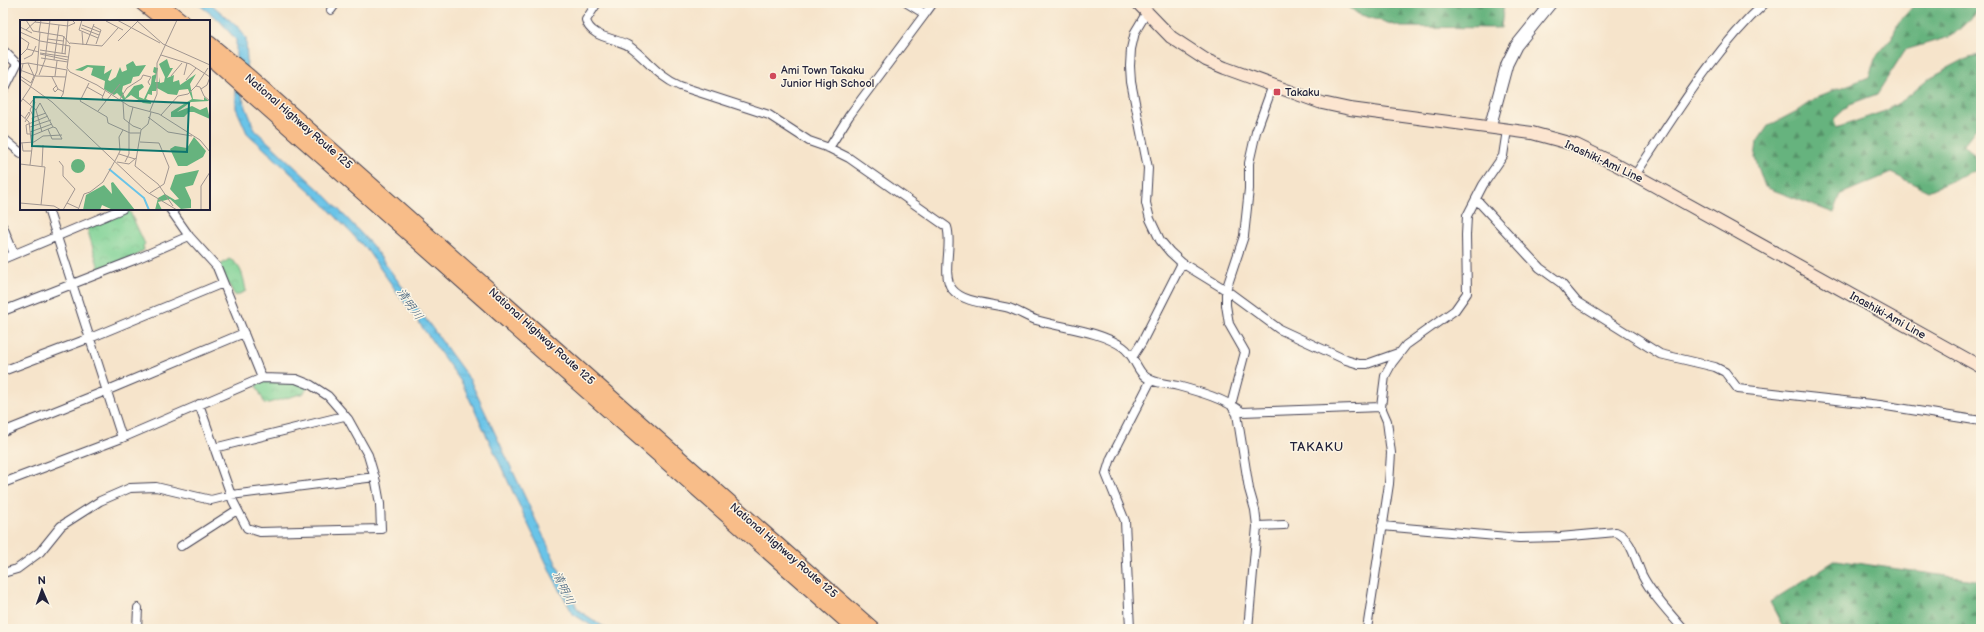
<svg xmlns="http://www.w3.org/2000/svg" width="1984" height="632" viewBox="0 0 1984 632" font-family="'Balsamiq Sans','Klee One',sans-serif">
<style>
.forest{fill:url(#forest-firs);stroke:#446a5c}
.park{fill:url(#park-crowns);stroke:#507a68}
.water{fill:url(#water-ripples);stroke:#467392}
.lines{fill:none;stroke-linecap:round;stroke-linejoin:round}
.minor-casing{stroke:#423f51;stroke-width:10}
.tertiary-casing{stroke:#423f51;stroke-width:13}
.secondary-casing{stroke:#423f51;stroke-width:14}
.trunk-casing{stroke:#423f51;stroke-width:16}
.minor{stroke:#fff;stroke-width:8}
.tertiary{stroke:#fff;stroke-width:11}
.secondary{stroke:#fce5d0;stroke-width:12}
.trunk{stroke:#f8bd89;stroke-width:14}
.poi-dot{fill:#d1495b;stroke:#fcf5e5;stroke-width:1.5}
.labels{text-anchor:middle;stroke-width:3;stroke-linejoin:round;paint-order:stroke}
.poi-label{font-size:11px;fill:#22223b;stroke:#fcf5e5;text-anchor:start}
.street-label{font-size:11px;fill:#22223b;stroke:#fcf5e5}
.water-label{font-size:12px;font-style:italic;fill:#3b5b78;stroke:#fcf5e5}
.quarter-label{font-size:13px;letter-spacing:1px;fill:#22223b;stroke:#fcf5e5}
.inset-river{fill:none;stroke:#6ac4e8;stroke-width:2}
.inset-road{fill:none;stroke:#a19691;stroke-width:1}
.view{fill:#0f766e;fill-opacity:0.15;stroke:#0f766e;stroke-width:2}
.inset-edge{fill:none;stroke:#22223b;stroke-width:2}
</style>
<defs>
<pattern id="forest-firs" width="22" height="20" patternUnits="userSpaceOnUse"><rect width="22" height="20" fill="#66b37e"/><path d="M5 1l3.5 6h-7zM16 11l3.5 6h-7z" fill="#549168"/></pattern>
<pattern id="park-crowns" width="20" height="18" patternUnits="userSpaceOnUse"><rect width="20" height="18" fill="#7dd194"/><path d="M2 6a3 3 0 1 1 6 0M12 15a3 3 0 1 1 6 0" fill="none" stroke="#6cb380"/></pattern>
<pattern id="water-ripples" width="26" height="14" patternUnits="userSpaceOnUse"><rect width="26" height="14" fill="#6ac4e8"/><path d="M2 4q2-2 4 0t4 0M15 11q2-2 4 0t4 0" fill="none" stroke="#5ca8c8"/></pattern>
</defs>
<rect width="100%" height="100%" fill="#fcf5e5"/>
<filter id="ink" filterUnits="userSpaceOnUse"><feTurbulence type="fractalNoise" baseFrequency=".025" numOctaves="2"/><feDisplacementMap in="SourceGraphic" scale="8" xChannelSelector="R" yChannelSelector="G"/><feConvolveMatrix kernelMatrix="1 2 1 2 8 2 1 2 1" color-interpolation-filters="sRGB"/></filter>
<filter id="wash" filterUnits="userSpaceOnUse"><feTurbulence type="fractalNoise" baseFrequency=".012" numOctaves="4" result="noise"/><feDisplacementMap in="SourceGraphic" scale="16" xChannelSelector="R" yChannelSelector="G"/><feGaussianBlur stdDeviation="0.9" result="paint"/><feColorMatrix in="noise" values="0 0 0 0 0 0 0 0 0 0 0 0 0 0 0 0 0 1.4 0 .05"/><feComposite in="paint" operator="in"/></filter>
<g filter="url(#wash)">
<rect width="100%" height="100%" fill="#f6e4cb"/>
<path class="forest" d="M1338 3H1504L1501 28 1401 27 1358 14 1345 4Z
M1916 3H1981V9L1952 36 1905 50 1877 94 1850 104 1834 119 1836 128 1885 111 1905 99 1931 77 1969 57 1981 55V122L1964 144 1974 155 1977 170 1928 191 1891 173 1841 194 1834 213 1765 187 1755 158 1757 142 1768 126 1797 111 1819 96 1869 77 1875 58 1891 39 1898 23Z
M1836 560 1981 581V629H1784L1770 602Z"/>
<path class="park" d="M129 210 145 244 143 246 144 250 134 257 99 269 87 228Z
M229 259C242 264 244 280 246 291L235 296 219 266Z
M263 380 295 382 308 387 304 393 265 404 256 385Z"/>
<path class="water" d="M197 3H210L241 30 246 39 247 61 242 97 255 130 327 197 371 244 470 380 578 610 607 629H597L573 614 552 575 462 383 367 250 322 202 247 133 236 108V40L220 21Z"/>
</g>
<g filter="url(#ink)">
<g class="lines">
<g class="minor-casing">
<path id="minor" d="M597 3 586 20C590 38 617 38 629 46 648 60 657 76 680 86L769 115 809 141 829 148 849 158 947 227C953 245 941 274 952 289 964 304 992 303 1009 308 1018 311 1027 317 1036 320 1063 328 1100 331 1123 347 1136 356 1136 374 1151 380 1160 384 1170 384 1178 386 1200 392 1225 399 1242 412L1381 407
M331 10 336 3
M1147 12 1135 32 1131 49 1130 66 1131 82 1148 168 1146 203 1150 219 1160 240 1170 252 1182 263 1226 290 1279 329 1346 360 1359 364H1367L1398 353
M925 14 933 3
M3 50 17 64 3 92
M3 138 21 153
M829 148 849 116 925 14 907 3
M1635 175C1675 116 1712 52 1765 3
M1476 199 1540 268 1561 283 1577 302 1660 354 1715 367 1725 372 1738 389 1880 405 1981 421
M48 209 122 438
M170 209 189 236 217 267 262 378
M3 227 14 254
M3 259 122 209
M3 311 134 260 189 236
M1133 356 1142 342 1182 263
M3 371 90 338 223 283
M3 432 108 390 244 333
M214 448 344 416
M3 483 122 438 262 378 296 379 311 385 328 396 348 419 368 455 376 482 380 504 381 529 260 532 247 528 233 501 199 404
M1257 526 1284 525
M1382 526 1519 538 1560 537 1616 532C1632 539 1635 560 1642 575 1652 595 1669 612 1683 629
M181 546 237 510
M3 573 17 569 40 552 61 526 100 501 130 488 156 487 211 500 231 495 375 477
M137 629 138 608
M1130 629 1125 521 1106 474 1111 458 1151 380
M1248 629 1257 526 1255 510 1249 489 1237 414 1231 405 1245 352 1229 324 1226 305V290L1244 236 1249 189V163L1256 132 1273 85
M1367 629 1389 484 1391 453 1387 421 1381 407 1385 376 1392 363 1406 345 1455 310 1467 293 1466 235 1467 216 1483 185 1503 156 1507 130"/>
</g>
<g class="tertiary-casing">
<path id="tertiary" d="M1490 127 1507 64 1516 46 1551 3"/>
</g>
<g class="secondary-casing">
<path id="secondary" d="M1138 3 1171 37 1206 60 1225 68 1322 103 1350 109 1532 133 1576 145 1615 164 1981 367"/>
</g>
<g class="trunk-casing">
<path id="trunk" d="M142 3 165 21
M159 3 182 21
M209 43 251 78 873 629
M209 57 855 629"/>
</g>
<use href="#minor" class="minor"/>
<use href="#tertiary" class="tertiary"/>
<use href="#secondary" class="secondary"/>
<use href="#trunk" class="trunk"/>
</g>
</g>
<g class="poi-dot">
<circle cx="773" cy="76" r="4"/>
<rect x="1273" y="88" width="8" height="8" rx="2"/>
</g>
<g class="labels">
<g class="poi-label">
<text x="781" y="74">Ami Town Takaku<tspan x="781" dy="13">Junior High School</tspan></text>
<text x="1285" y="96">Takaku</text>
</g>
<g class="street-label">
<text transform="translate(299 121) rotate(41)" y="4">National Highway Route 125</text>
<text transform="translate(1604 161) rotate(25)" y="4">Inashiki-Ami Line</text>
<text transform="translate(1888 315) rotate(29)" y="4">Inashiki-Ami Line</text>
<text transform="translate(542 336) rotate(42)" y="4">National Highway Route 125</text>
<text transform="translate(784 550) rotate(41)" y="4">National Highway Route 125</text>
</g>
<g class="water-label">
<text transform="translate(410 304) rotate(55)" y="4">清明川</text>
<text transform="translate(564 588) rotate(65)" y="4">清明川</text>
</g>
<g class="quarter-label">
<text x="1317" y="451">TAKAKU</text>
</g>
</g>
<g transform="translate(20 20)">
<rect width="190" height="190" fill="#f6e4cb"/>
<path d="M147 39 150 48H153L147 58 154 55 153 62 159 60 160 65 176 54 170 64 173 79 184 80V77L189 81 171 82 157 92 172 86 180 90 187 87 190 99 174 92H169L164 97H151V92L172 79 168 69 159 70 157 75 148 74 137 68 136 71H132V75L128 74 126 79 131 81V84L123 83 111 75 104 80 97 73 94 75 84 69 85 61 71 55 73 48 68 47 62 51 55 50 67 45 85 46 84 54 92 49 88 60 90 61 96 57 100 47 102 52 107 50 106 45 113 41 116 46 126 45 119 56 113 57 111 63 103 66 102 71 105 78 114 66 122 64 124 67 119 71V77L124 79 131 64 132 56 136 54 133 52 134 47 138 48 135 62H139V57L140 63 144 62 145 57 139 44ZM174 117 186 131 183 137 167 146H158L150 129 155 126 167 128ZM51 146a7 7 0 1 1 14 0a7 7 0 1 1-14 0ZM179 150 173 165 165 167 171 180V188L161 189 150 179 138 182 142 190H135L138 178 145 174 155 180 159 179 150 169 155 155ZM93 162 115 190H93L82 185 80 190H63L66 175 84 165 92 174 91 163Z" fill="#66b37e"/>
<path class="inset-river" d="M89 149 124 178 129 190"/>
<path class="inset-road" d="M6 0 13 11 43 16 50 24M62 0 59 10 78 18M97 0 140 23M116 0 143 24 190 45M86 1 103 10M15 2 48 6 55 3 52 0M62 5 80 12M73 6 81 10 76 24M0 7 12 13M61 8 79 15M6 10 17 0M0 12 20 21 50 26 47 48 50 52 77 65 109 86 139 94 180 120 190 132M19 12 21 0M62 12 63 25M0 17 9 23 7 29M28 19 43 21M98 21 118 1M50 23 82 26 98 8M66 25 74 4M20 30 46 34M20 33 48 37M42 33 44 16M20 34 48 40M45 34 48 0M141 35 170 44 190 57M0 36 7 29 19 32M21 38 48 42M4 39 12 35 16 26M34 40 39 5M8 43 47 50 43 74 40 79M0 44 8 43 14 56M0 50 16 56 46 57M19 55 25 40 30 0M164 55 167 43M0 56 11 63 14 56M0 56 3 44M35 56 37 41M151 56 162 43M32 57 38 69 44 72M0 59 32 82 127 172 157 190M166 60 176 48M69 63 60 81 87 97 88 103 110 113H120M37 65 33 69 35 72 38 69M176 66 180 67 184 76 190 81M67 67 83 76M181 69 187 65 190 57M3 79 16 90 22 112M100 79 107 68 121 59 123 55 131 57 128 62 130 65M86 81 100 64M103 82 104 99 113 106 121 109M0 83 10 68 17 51 20 12M10 84 13 80 15 82 13 87M12 86 10 90 14 97M16 90 20 83 33 107M78 91 86 81 82 78 85 71M130 91 137 74V43L157 0M131 92 128 104 121 110 115 146 138 164 153 186M0 94 9 102 12 128 10 145M141 95 158 76 168 74 176 66 188 48M128 97 148 112 172 116M5 98 9 92 10 94 5 102M13 102 12 98 26 93M10 107 31 100M10 112 32 104M11 114H7L6 105 28 96M11 116 33 107 36 108 42 119H32L28 109M120 122 139 123 149 147 144 164 130 173M0 123 14 122 23 116 42 115M2 123 3 131H12M99 134 115 139M39 141 43 146V156L55 169 43 190M97 142 109 144 116 138M105 142 109 134V103L113 87M0 144 25 147 21 185M22 146 23 125M0 183 34 186 41 190M47 183 58 188M58 190 64 174 70 172 83 162 96 139 100 131 99 117 103 110M181 190V166L190 152"/>
<path class="view" d="M14 77 169 83 167 132 12 126Z"/>
<rect width="190" height="190" class="inset-edge"/>
</g>
<rect width="1984" height="632" fill="none" stroke="#fcf5e5" stroke-width="16"/>
<g transform="translate(42 590) rotate(358)" stroke="#fcf5e5" stroke-width="3" paint-order="stroke">
<path d="M0-3L7 15L0 10L-7 15Z" fill="#22223b"/>
<text y="-6" font-size="11" font-weight="bold" text-anchor="middle" fill="#22223b">N</text>
</g>
</svg>
